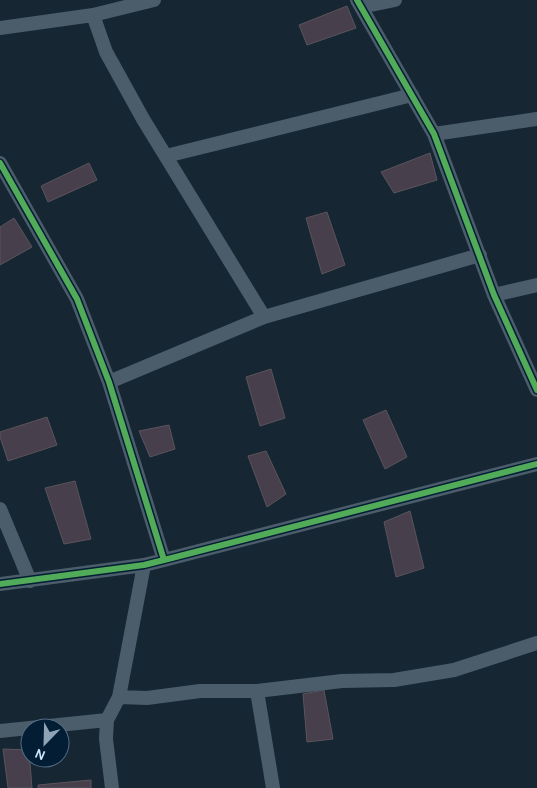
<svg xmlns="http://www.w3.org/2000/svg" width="537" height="788" viewBox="0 0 537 788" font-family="Karla,sans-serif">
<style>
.building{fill:#473f4c;stroke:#5a545c}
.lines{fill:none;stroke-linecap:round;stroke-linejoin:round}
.minor{stroke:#4b5c6a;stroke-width:14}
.cycleway-casing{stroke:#021d34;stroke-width:9}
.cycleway{stroke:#51ab58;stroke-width:6}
</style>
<rect width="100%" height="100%" fill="#162633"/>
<path class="building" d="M347 6 356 28 307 45 299 25Z
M430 153 437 180 394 193 381 172Z
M89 163 97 180 48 202 41 186Z
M327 212 345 265 322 274 306 218Z
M14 218 32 247 0 265V227Z
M271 369 285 418 260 426 246 377Z
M386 410 407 457 385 469 363 420Z
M47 417 57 445 8 461 0 437V432Z
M169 425 175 449 150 457 139 431Z
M266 451 286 494 267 507 248 456Z
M75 481 91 539 64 544 45 488Z
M410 511 424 568 396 577 384 522Z
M324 690 333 739 307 742 303 694Z
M3 749 29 750 32 788H8Z
M91 780V788H38V785Z"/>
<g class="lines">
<path class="minor" d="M357 0 434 134 494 295 537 390
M361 7 395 0
M93 15 106 52 143 119 264 317
M0 28 93 15 154 0
M434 134 537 119
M166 156 412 95
M0 163 77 299 109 382 164 560
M494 295 537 285
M109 382 264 317 480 255
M0 509 30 581
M0 584 144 565 164 560 537 464
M257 691 273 788
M119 697 147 698 200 691H257L342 681 394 680 454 670 537 643
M0 731 107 720
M112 788 106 739 107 720 119 697 144 565"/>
<g class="cycleway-casing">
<path id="cycleway" d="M357 0 434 134 494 295 537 390
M0 163 77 299 109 382 164 560
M0 584 144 565 164 560 537 464"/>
</g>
<use href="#cycleway" class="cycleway"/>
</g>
<g transform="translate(45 743) rotate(203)"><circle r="24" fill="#021d34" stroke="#546d84"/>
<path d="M0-4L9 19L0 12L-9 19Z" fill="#8ea3b5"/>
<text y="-8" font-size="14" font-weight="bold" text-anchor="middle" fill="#cfe6fb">N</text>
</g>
</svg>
